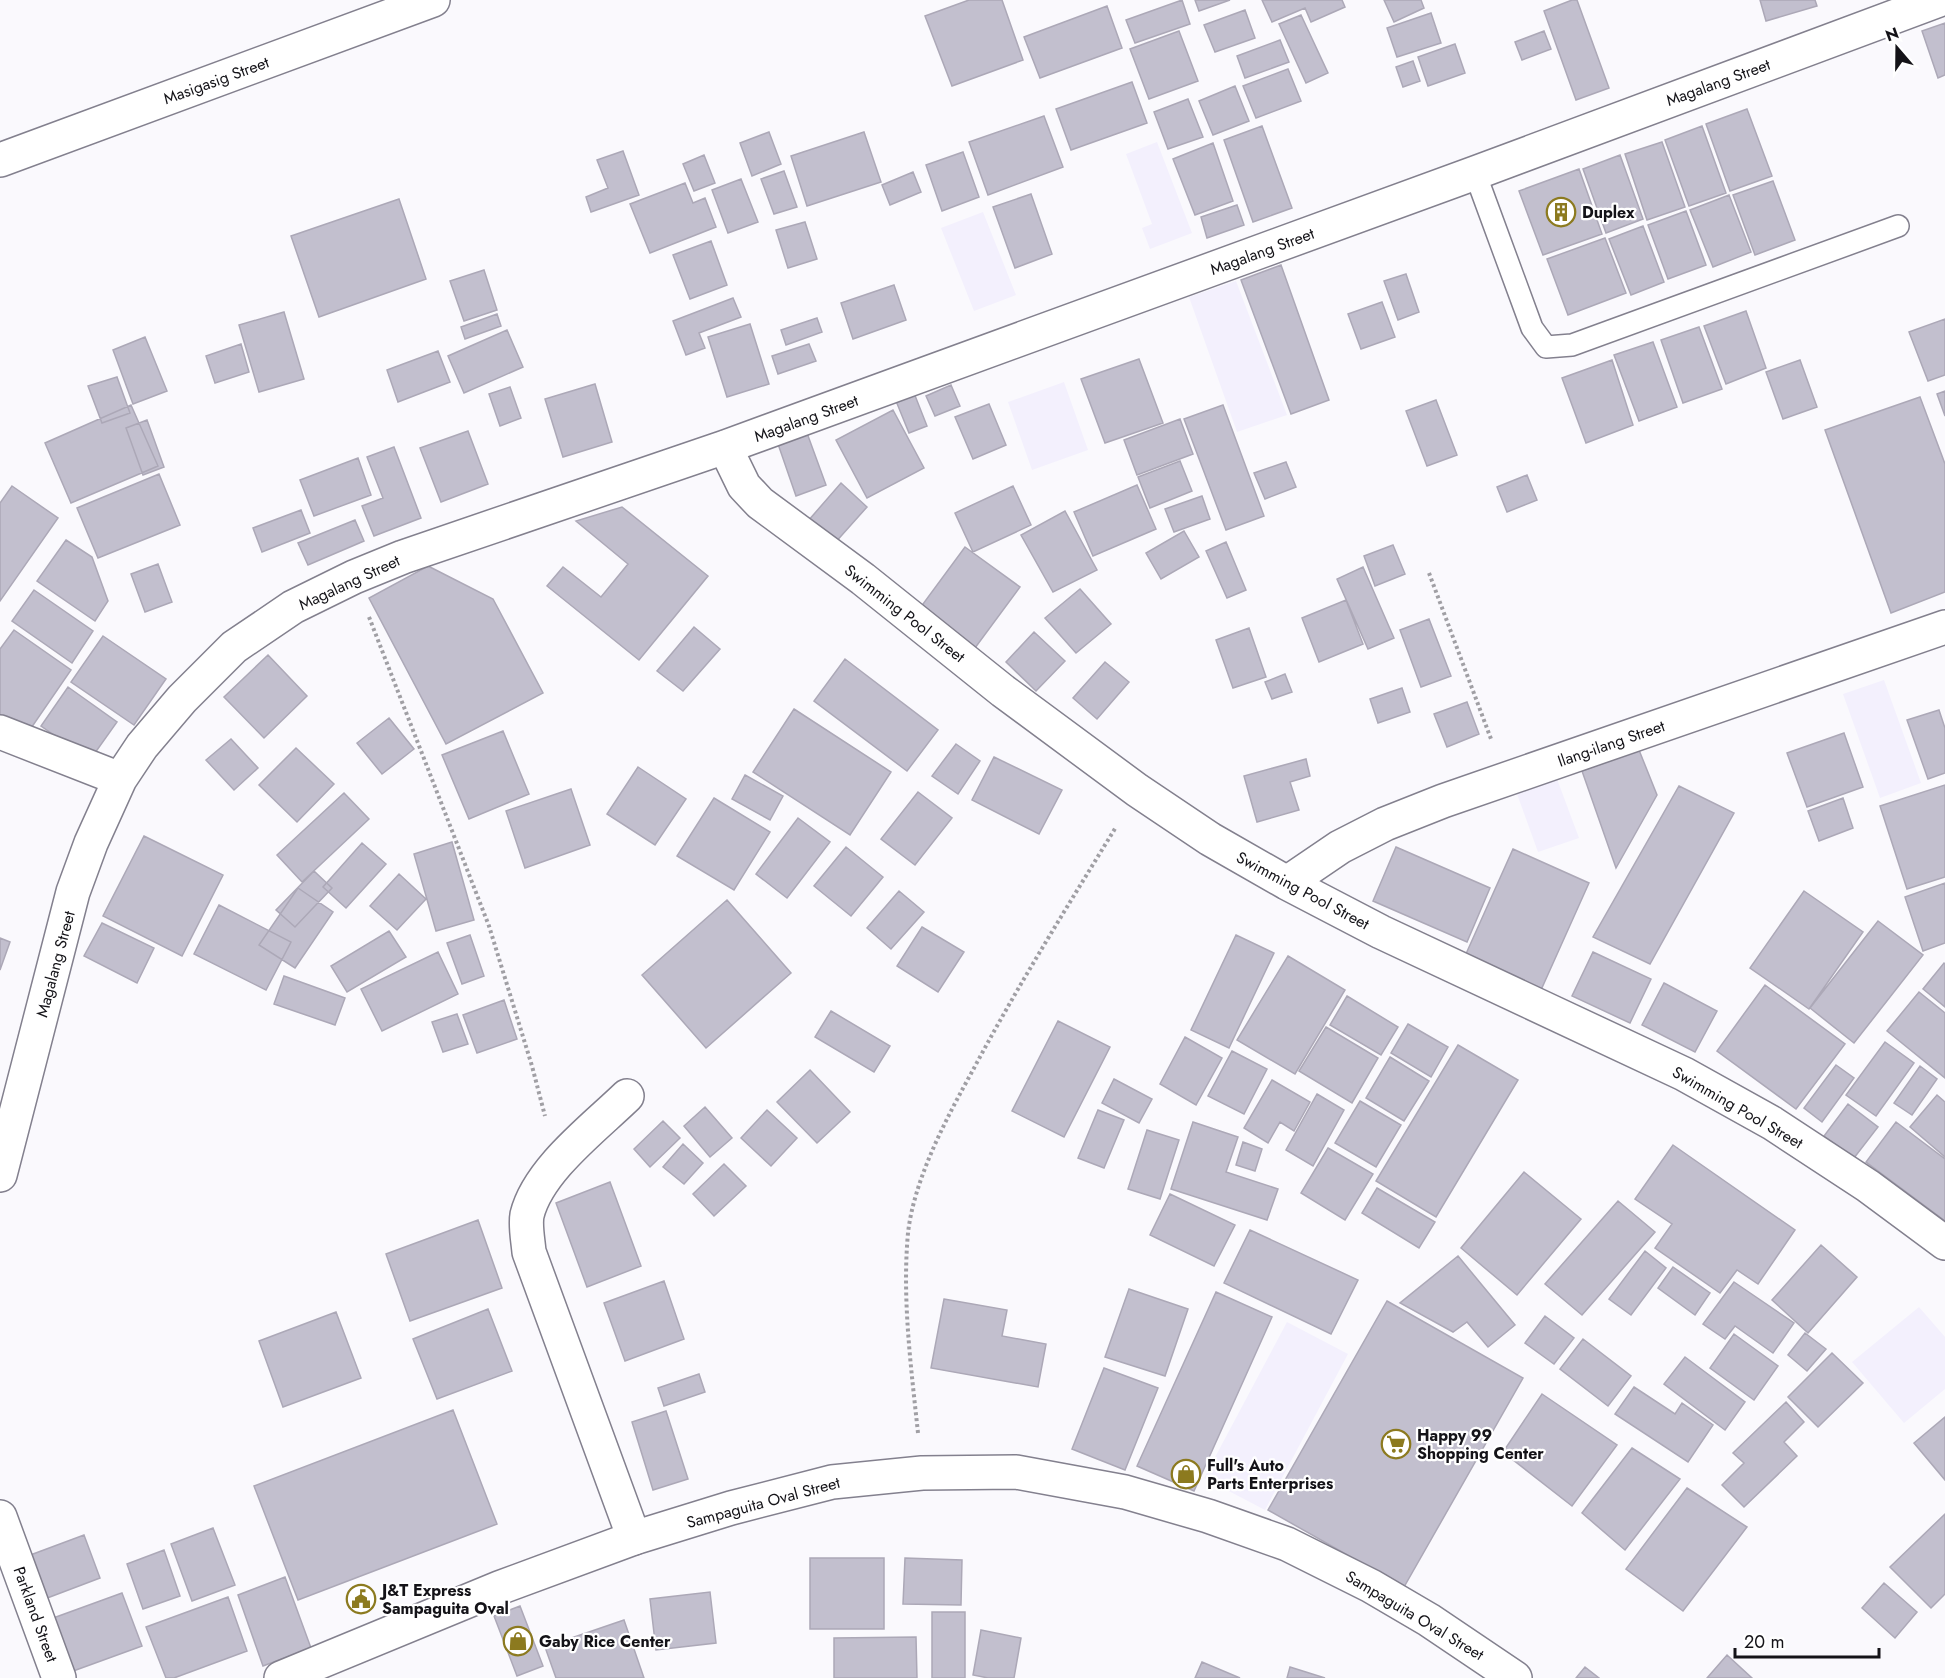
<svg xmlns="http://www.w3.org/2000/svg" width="1945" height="1678" viewBox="0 0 1945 1678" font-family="Jost,sans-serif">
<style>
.built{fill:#f3f0fd}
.building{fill:#c2bfce;stroke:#aca8b7;stroke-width:1.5}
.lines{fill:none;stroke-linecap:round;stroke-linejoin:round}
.service-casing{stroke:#83808e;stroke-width:24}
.minor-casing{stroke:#83808e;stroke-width:36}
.tertiary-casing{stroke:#83808e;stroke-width:36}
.path{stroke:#a09fa4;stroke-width:4;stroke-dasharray:3 3;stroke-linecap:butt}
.service{stroke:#fff;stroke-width:21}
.minor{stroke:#fff;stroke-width:33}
.tertiary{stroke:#fff;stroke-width:33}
.labels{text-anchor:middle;stroke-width:4.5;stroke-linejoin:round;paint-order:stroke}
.street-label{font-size:16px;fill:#141318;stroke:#fff}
.poi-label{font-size:16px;font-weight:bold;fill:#141318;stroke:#fff;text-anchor:start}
</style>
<rect width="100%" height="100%" fill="#faf9fd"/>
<path class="built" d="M1157 142 1192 233 1150 249 1142 228 1152 224 1126 154Z
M983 212 1016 295 974 311 941 228Z
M1236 281 1287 415 1237 432 1189 297Z
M1064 382 1088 450 1032 470 1008 402Z
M1884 680 1921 783 1880 798 1843 694Z
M1557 779 1579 838 1538 852 1517 794Z
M1919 1307 1945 1337V1389L1904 1423 1852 1362Z
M1287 1322 1348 1354 1265 1510 1204 1478Z"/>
<path class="building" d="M969 0H1002L1023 60 952 86 925 16Z
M1182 0 1190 24 1135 43 1126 20Z
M1195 0H1230L1199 11Z
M1262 0H1342L1345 7 1311 22 1305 8 1272 22Z
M1384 0H1421L1424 8 1394 22Z
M1572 0H1577L1609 88 1576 100 1544 11Z
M1760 0H1815L1817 6 1766 21Z
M1107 6 1122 48 1040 78 1024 37Z
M1245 10 1255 38 1215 52 1204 25Z
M1431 13 1441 43 1397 57 1387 28Z
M1301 15 1328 73 1306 83 1279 24Z
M1945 23V75L1938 78 1922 31Z
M1179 31 1198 81 1149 99 1130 49Z
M1544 31 1551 49 1522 60 1515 42Z
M1280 40 1289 62 1245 78 1237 56Z
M1455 44 1465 73 1428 86 1418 57Z
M1413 61 1420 81 1403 87 1396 67Z
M1288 69 1301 101 1256 118 1243 86Z
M1132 82 1147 123 1071 150 1056 109Z
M1235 86 1249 121 1213 135 1199 101Z
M1188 99 1203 137 1168 149 1154 112Z
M1747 109 1772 176 1730 191 1706 124Z
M1044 116 1063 167 988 195 969 142Z
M1262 126 1292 208 1253 222 1224 140Z
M1702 126 1726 193 1689 206 1665 140Z
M769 132 781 164 752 176 740 143Z
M864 132 881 182 807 206 791 156Z
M1662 142 1685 207 1647 220 1625 154Z
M1213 143 1233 201 1195 215 1173 159Z
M623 151 639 195 591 212 586 197 608 188 597 160Z
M963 152 979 197 942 211 926 165Z
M704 155 715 183 694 191 683 164Z
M1620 155 1643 219 1606 233 1583 169Z
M1579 169 1602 234 1543 255 1519 191Z
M784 171 797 207 774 214 761 179Z
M913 172 921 192 890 205 882 185Z
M741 179 758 222 728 233 712 190Z
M1773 181 1795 240 1755 255 1733 195Z
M685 183 693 203 705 198 716 227 650 253 630 204Z
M1031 194 1052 254 1015 268 993 207Z
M1729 195 1751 252 1713 267 1690 210Z
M399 199 426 279 319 317 291 236Z
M1237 205 1244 225 1207 238 1201 217Z
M1686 211 1706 265 1668 279 1648 225Z
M805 222 817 259 788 268 776 230Z
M1643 226 1664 282 1631 295 1609 239Z
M1605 238 1626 293 1568 315 1547 259Z
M711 241 727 285 690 299 673 255Z
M1281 265 1329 400 1291 414 1241 280Z
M484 270 497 310 464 321 450 281Z
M1406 274 1419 312 1398 320 1384 281Z
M894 285 906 320 853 339 841 303Z
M733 298 741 317 699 333 705 348 686 355 673 321Z
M1382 302 1395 337 1361 349 1348 314Z
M1746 311 1766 368 1726 384 1704 326Z
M284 312 304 379 259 392 239 325Z
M497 314 501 326 465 339 461 327Z
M817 318 822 332 786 345 781 330Z
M1945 319V375L1928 381 1909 332Z
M750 324 769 384 727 397 708 337Z
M1699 327 1722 389 1683 403 1661 340Z
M507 330 523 367 464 393 448 356Z
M145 337 167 391 133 404 113 350Z
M1653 342 1677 407 1639 421 1614 355Z
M241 344 249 372 215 383 206 356Z
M809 344 816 361 778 374 772 356Z
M438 351 450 382 398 402 387 370Z
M1139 359 1163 423 1105 443 1081 379Z
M1612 360 1633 425 1586 443 1562 378Z
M1800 360 1817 407 1783 419 1766 372Z
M117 377 130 413 102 423 88 386Z
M595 384 612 442 563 457 545 399Z
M951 385 960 406 935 416 926 396Z
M510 387 521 418 500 426 489 394Z
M1945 391V416L1937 394Z
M914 393 927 426 909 433 896 401Z
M1920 397 1945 464V592L1891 613 1825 430Z
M1436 400 1457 455 1427 466 1406 411Z
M989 404 1006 445 973 459 955 417Z
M131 405 158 466 71 503 45 443Z
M1223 405 1264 516 1226 530 1184 419Z
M893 410 924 468 867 498 836 440Z
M1180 419 1193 454 1137 475 1124 440Z
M147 420 164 467 143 475 126 428Z
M468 431 488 484 441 502 420 448Z
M807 433 826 485 796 496 778 444Z
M394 447 421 518 374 536 362 506 383 498 367 457Z
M358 458 371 495 314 516 300 480Z
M1180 461 1192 491 1150 508 1138 477Z
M1286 462 1296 487 1265 499 1254 473Z
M159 474 180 525 98 558 77 508Z
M1527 475 1537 500 1507 512 1497 487Z
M841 483 867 507 834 544 808 521Z
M1137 485 1156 529 1093 556 1074 512Z
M12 486 58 518 0 601V503Z
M1013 486 1031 525 973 552 955 513Z
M1202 496 1210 519 1174 532 1165 509Z
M622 507 708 576 639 660 547 586 563 567 601 597 628 564 576 521Z
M301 510 310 533 262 552 253 528Z
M1065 511 1097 570 1053 592 1021 535Z
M355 520 364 541 308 565 298 543Z
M1184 531 1199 557 1161 579 1146 553Z
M66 540 92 557 108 601 95 621 37 581Z
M1226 542 1246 590 1227 598 1206 551Z
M1393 545 1405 574 1375 586 1364 556Z
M965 547 1020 587 975 648 920 608Z
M158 564 172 602 145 612 131 574Z
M428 566 493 599 543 693 446 744 369 598Z
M1363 567 1394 638 1368 649 1337 579Z
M1080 589 1111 624 1076 653 1045 618Z
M34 590 93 631 72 663 12 621Z
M1346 600 1363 644 1319 662 1302 618Z
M1429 619 1451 676 1421 687 1400 630Z
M694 627 720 649 683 691 657 671Z
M1249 628 1266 677 1233 688 1216 640Z
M14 630 71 670 25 737 0 719V649Z
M1034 632 1065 661 1036 691 1006 662Z
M103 636 166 679 134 725 71 682Z
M268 655 307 696 264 738 224 697Z
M845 659 938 730 907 771 814 701Z
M1105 662 1129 682 1097 719 1073 698Z
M1285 674 1292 692 1272 699 1265 682Z
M68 687 117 722 90 760 41 726Z
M1402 688 1410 712 1378 723 1370 699Z
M1467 702 1479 734 1447 747 1434 714Z
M794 709 891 772 850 835 753 772Z
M1939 710 1945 728V773L1928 779 1907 720Z
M389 718 414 749 382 774 357 743Z
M503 731 529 794 469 819 442 755Z
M1844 733 1863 787 1807 807 1787 753Z
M231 739 258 768 234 790 206 760Z
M956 744 980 761 958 794 932 776Z
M296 748 334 784 297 822 259 785Z
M1639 750 1657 795 1616 868 1582 771Z
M994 757 1062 790 1039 834 972 800Z
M1306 759 1310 776 1290 782 1299 810 1257 822 1244 776Z
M638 767 686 799 655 845 607 814Z
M745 775 783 796 770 820 732 799Z
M1945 785V877L1907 889 1880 806Z
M1679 786 1734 813 1650 964 1593 937Z
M571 789 590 845 525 868 506 811Z
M918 792 952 818 915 865 881 839Z
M344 793 369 819 302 882 277 855Z
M714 798 770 832 734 890 677 856Z
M1843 798 1853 828 1819 841 1808 811Z
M798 818 830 842 787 898 756 874Z
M144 836 223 875 182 956 103 916Z
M452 842 474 920 436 931 414 854Z
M362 843 386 864 346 908 323 887Z
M846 847 883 877 851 916 814 886Z
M1396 847 1490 888 1467 942 1373 901Z
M1513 849 1589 883 1541 990 1465 956Z
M314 871 332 888 295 927 276 910Z
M399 874 426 899 397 930 370 906Z
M1945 883V943L1923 951 1905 897Z
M298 888 333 912 295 968 259 945Z
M899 891 924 912 891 949 867 928Z
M1804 891 1863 932 1809 1009 1750 968Z
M727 900 791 973 706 1048 642 975Z
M219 905 291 942 266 990 194 954Z
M1878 921 1923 955 1854 1043 1810 1008Z
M102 923 154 948 137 983 84 956Z
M922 927 964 952 938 992 897 966Z
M389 931 406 957 347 992 331 966Z
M470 935 484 976 462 984 447 943Z
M1236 935 1274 953 1229 1048 1191 1030Z
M0 938 10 942 0 970Z
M438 952 458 994 382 1031 361 989Z
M1593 952 1651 979 1630 1023 1572 996Z
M1288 956 1345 990 1295 1074 1237 1040Z
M1944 963 1945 964V1007L1923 989Z
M284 976 345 998 335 1025 274 1004Z
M1664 983 1717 1011 1695 1052 1642 1025Z
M1765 985 1845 1044 1796 1109 1717 1051Z
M1919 992 1945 1013V1078L1887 1031Z
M1347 996 1398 1027 1381 1055 1330 1025Z
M504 1000 517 1039 477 1053 463 1015Z
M831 1011 890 1046 874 1072 815 1037Z
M457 1014 468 1044 443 1052 432 1022Z
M1058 1021 1110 1047 1064 1137 1012 1111Z
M1408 1024 1448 1047 1431 1077 1391 1053Z
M1326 1027 1378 1058 1352 1103 1299 1071Z
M1185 1037 1222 1058 1196 1105 1160 1084Z
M1885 1042 1914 1063 1876 1116 1846 1095Z
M1458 1045 1518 1080 1436 1217 1376 1181Z
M1232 1051 1267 1069 1244 1114 1208 1096Z
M1390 1057 1429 1081 1404 1121 1366 1098Z
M1836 1065 1854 1078 1822 1122 1804 1108Z
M1920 1066 1937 1079 1912 1115 1894 1103Z
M810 1070 850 1112 817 1143 777 1102Z
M1114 1079 1152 1099 1139 1123 1102 1103Z
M1272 1080 1310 1102 1294 1131 1280 1122 1268 1143 1244 1128Z
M1317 1094 1344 1110 1313 1166 1286 1150Z
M1937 1095 1945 1102V1157L1910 1127Z
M1360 1101 1401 1125 1376 1167 1335 1143Z
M1848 1104 1878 1127 1854 1158 1824 1136Z
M705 1107 732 1138 710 1157 684 1126Z
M767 1110 797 1138 771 1166 741 1138Z
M1098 1110 1124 1120 1104 1168 1078 1158Z
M663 1121 680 1138 650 1167 634 1149Z
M1193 1122 1238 1137 1226 1172 1278 1189 1267 1220 1171 1189Z
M1896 1122 1945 1159V1221L1866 1162Z
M1147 1130 1179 1140 1160 1199 1128 1189Z
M1243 1142 1262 1149 1255 1171 1236 1165Z
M683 1144 703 1163 684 1184 663 1167Z
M1673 1145 1795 1230 1758 1284 1737 1270 1720 1293 1655 1248 1672 1224 1635 1199Z
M1328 1148 1373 1174 1345 1220 1301 1193Z
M724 1164 746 1186 714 1216 693 1194Z
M1524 1172 1581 1219 1517 1295 1461 1248Z
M610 1182 641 1266 587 1287 556 1203Z
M1377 1188 1435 1222 1419 1248 1362 1213Z
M1170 1194 1235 1225 1214 1266 1150 1235Z
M1618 1201 1655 1232 1582 1315 1545 1284Z
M478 1220 502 1288 410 1321 386 1254Z
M1250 1230 1358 1280 1331 1334 1224 1283Z
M1821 1245 1857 1277 1808 1333 1772 1300Z
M1645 1251 1666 1268 1631 1315 1609 1299Z
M1458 1256 1515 1325 1488 1347 1467 1322 1453 1332 1400 1303Z
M1673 1267 1710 1293 1695 1315 1658 1288Z
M664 1281 684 1339 625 1361 604 1303Z
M1734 1282 1794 1323 1773 1353 1735 1326 1725 1339 1703 1324Z
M1129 1289 1188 1309 1165 1376 1105 1357Z
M1216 1292 1272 1317 1194 1491 1137 1466Z
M944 1299 1007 1310 1002 1336 1046 1344 1038 1387 931 1368Z
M1387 1301 1523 1378 1404 1587 1268 1510Z
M488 1309 512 1371 437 1399 413 1339Z
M336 1312 361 1378 283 1407 259 1341Z
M1545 1316 1574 1338 1554 1364 1525 1343Z
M1805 1333 1826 1349 1807 1371 1788 1355Z
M1734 1334 1778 1366 1754 1400 1710 1368Z
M1583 1339 1631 1376 1608 1406 1560 1369Z
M1832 1353 1863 1383 1818 1427 1788 1397Z
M1685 1357 1745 1402 1725 1430 1664 1384Z
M1104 1368 1158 1388 1125 1470 1072 1449Z
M699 1374 705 1392 664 1406 658 1388Z
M1634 1387 1675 1414 1682 1403 1713 1425 1688 1462 1615 1414Z
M1542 1394 1617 1445 1572 1506 1503 1452Z
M1786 1402 1804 1422 1784 1442 1797 1456 1744 1507 1722 1485 1744 1463 1733 1453Z
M453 1410 497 1524 298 1600 254 1486Z
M666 1411 688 1479 653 1490 632 1422Z
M1945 1417V1480L1914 1443Z
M1632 1448 1680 1479 1625 1550 1582 1513Z
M1687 1488 1747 1527 1683 1611 1626 1569Z
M1945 1514V1594L1931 1608 1890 1567Z
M213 1528 235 1585 192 1601 171 1544Z
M84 1535 100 1578 42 1600 25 1557Z
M164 1550 180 1596 143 1609 127 1564Z
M810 1558H884V1629H810Z
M905 1558 962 1560 961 1605 903 1604Z
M285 1577 311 1648 263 1666 238 1595Z
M1884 1583 1917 1612 1895 1638 1862 1608Z
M710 1592 716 1643 656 1650 650 1599Z
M122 1593 142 1646 65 1674 45 1621Z
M228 1597 247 1651 174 1678H166L146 1627Z
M520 1606 543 1666 517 1676 494 1616Z
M932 1612H965V1678H932Z
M624 1620 644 1678H556L545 1647Z
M981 1630 1021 1638 1014 1678H988L973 1675Z
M916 1637 917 1678H834V1638Z
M1727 1655 1752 1678H1707Z
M1202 1662 1240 1678H1195Z
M1290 1667 1325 1678H1287Z
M1585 1667 1599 1678H1576Z"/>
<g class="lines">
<g class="service-casing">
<path id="service" d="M1475 173 1532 328 1546 347 1572 345 1898 226"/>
</g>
<g class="minor-casing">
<path id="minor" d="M0 160 433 0
M725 447 744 486 760 503 863 579 1003 691 1137 790 1210 839 1287 883 1381 932 1684 1074 1772 1123 1868 1186 1945 1243
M0 732 120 779
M1287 883 1340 847 1385 824 1443 801 1945 627
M627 1096C594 1128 538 1170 527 1215 525 1226 528 1240 529 1252L634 1538
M0 1175 73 892 91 843 120 779 142 746 182 699 234 647 293 607 354 577 403 557 725 447 1475 173 1939 0
M0 1517 59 1678"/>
</g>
<g class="tertiary-casing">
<path id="tertiary" d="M281 1678 499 1588 634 1538 731 1508 832 1482 922 1473 1016 1472 1125 1492 1208 1516 1287 1544 1371 1586 1429 1620 1515 1678"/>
</g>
<path class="path" d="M1429 573 1491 739
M369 617 489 926 532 1066 545 1116
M918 1433C911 1367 902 1299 908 1233 914 1179 947 1117 973 1070 1017 987 1067 907 1116 827"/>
<use href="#service" class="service"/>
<use href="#minor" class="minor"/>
<use href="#tertiary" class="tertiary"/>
</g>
<defs>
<g id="building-ring" transform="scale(1.5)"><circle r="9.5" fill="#fff" stroke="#8c7a1f" stroke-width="1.5"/><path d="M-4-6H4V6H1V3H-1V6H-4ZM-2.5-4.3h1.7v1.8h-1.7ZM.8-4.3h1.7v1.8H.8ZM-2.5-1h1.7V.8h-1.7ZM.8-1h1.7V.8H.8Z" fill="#8c7a1f"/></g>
<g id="supermarket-ring" transform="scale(1.5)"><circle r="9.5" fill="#fff" stroke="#8c7a1f" stroke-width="1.5"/><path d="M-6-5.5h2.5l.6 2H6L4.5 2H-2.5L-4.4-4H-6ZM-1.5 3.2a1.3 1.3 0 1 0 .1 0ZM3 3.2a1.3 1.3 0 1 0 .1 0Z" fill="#8c7a1f"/></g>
<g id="shop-ring" transform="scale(1.5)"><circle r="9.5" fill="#fff" stroke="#8c7a1f" stroke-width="1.5"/><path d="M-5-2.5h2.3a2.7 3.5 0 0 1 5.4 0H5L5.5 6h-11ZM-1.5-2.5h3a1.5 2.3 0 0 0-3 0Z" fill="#8c7a1f"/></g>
<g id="civic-ring" transform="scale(1.5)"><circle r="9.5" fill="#fff" stroke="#8c7a1f" stroke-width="1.5"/><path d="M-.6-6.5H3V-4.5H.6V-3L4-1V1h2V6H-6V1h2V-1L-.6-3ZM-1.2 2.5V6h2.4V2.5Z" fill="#8c7a1f"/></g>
</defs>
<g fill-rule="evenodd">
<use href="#building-ring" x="1561" y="212"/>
<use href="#supermarket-ring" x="1396" y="1444"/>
<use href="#shop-ring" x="1186" y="1474"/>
<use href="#civic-ring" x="361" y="1599"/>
<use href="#shop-ring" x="518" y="1641"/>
</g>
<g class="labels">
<g class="street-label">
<text transform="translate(216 80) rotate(-20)" y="6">Masigasig Street</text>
<text transform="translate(1718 82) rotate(-20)" y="6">Magalang Street</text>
<text transform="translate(1262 251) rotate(-20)" y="6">Magalang Street</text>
<text transform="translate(806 418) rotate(-20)" y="6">Magalang Street</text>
<text transform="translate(349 582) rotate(-25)" y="6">Magalang Street</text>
<text transform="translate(905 613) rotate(38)" y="6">Swimming Pool Street</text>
<text transform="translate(1611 743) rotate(-19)" y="6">Ilang-ilang Street</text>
<text transform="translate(1303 890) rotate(28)" y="6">Swimming Pool Street</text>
<text transform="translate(55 964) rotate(-75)" y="6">Magalang Street</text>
<text transform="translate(1738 1107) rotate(30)" y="6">Swimming Pool Street</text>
<text transform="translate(763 1502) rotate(-15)" y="6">Sampaguita Oval Street</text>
<text transform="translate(36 1614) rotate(70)" y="6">Parkland Street</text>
<text transform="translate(1415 1615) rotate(31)" y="6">Sampaguita Oval Street</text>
</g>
<g class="poi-label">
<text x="1582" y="218">Duplex</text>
<text x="1417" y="1441">Happy 99<tspan x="1417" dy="18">Shopping Center</tspan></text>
<text x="1207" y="1471">Full's Auto<tspan x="1207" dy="18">Parts Enterprises</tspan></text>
<text x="382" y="1596">J&amp;T Express<tspan x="382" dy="18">Sampaguita Oval</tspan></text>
<text x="539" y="1647">Gaby Rice Center</text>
</g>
</g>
<g transform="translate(1897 48) rotate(340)" stroke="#ffffff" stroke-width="4.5" paint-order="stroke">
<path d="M0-4.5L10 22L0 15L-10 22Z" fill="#141318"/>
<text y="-9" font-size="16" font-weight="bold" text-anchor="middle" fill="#141318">N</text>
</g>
<path d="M1735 1648v9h144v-9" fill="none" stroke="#141318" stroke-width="3"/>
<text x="1744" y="1648" font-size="18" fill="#141318" stroke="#ffffff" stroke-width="4.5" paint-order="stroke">20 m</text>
</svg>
